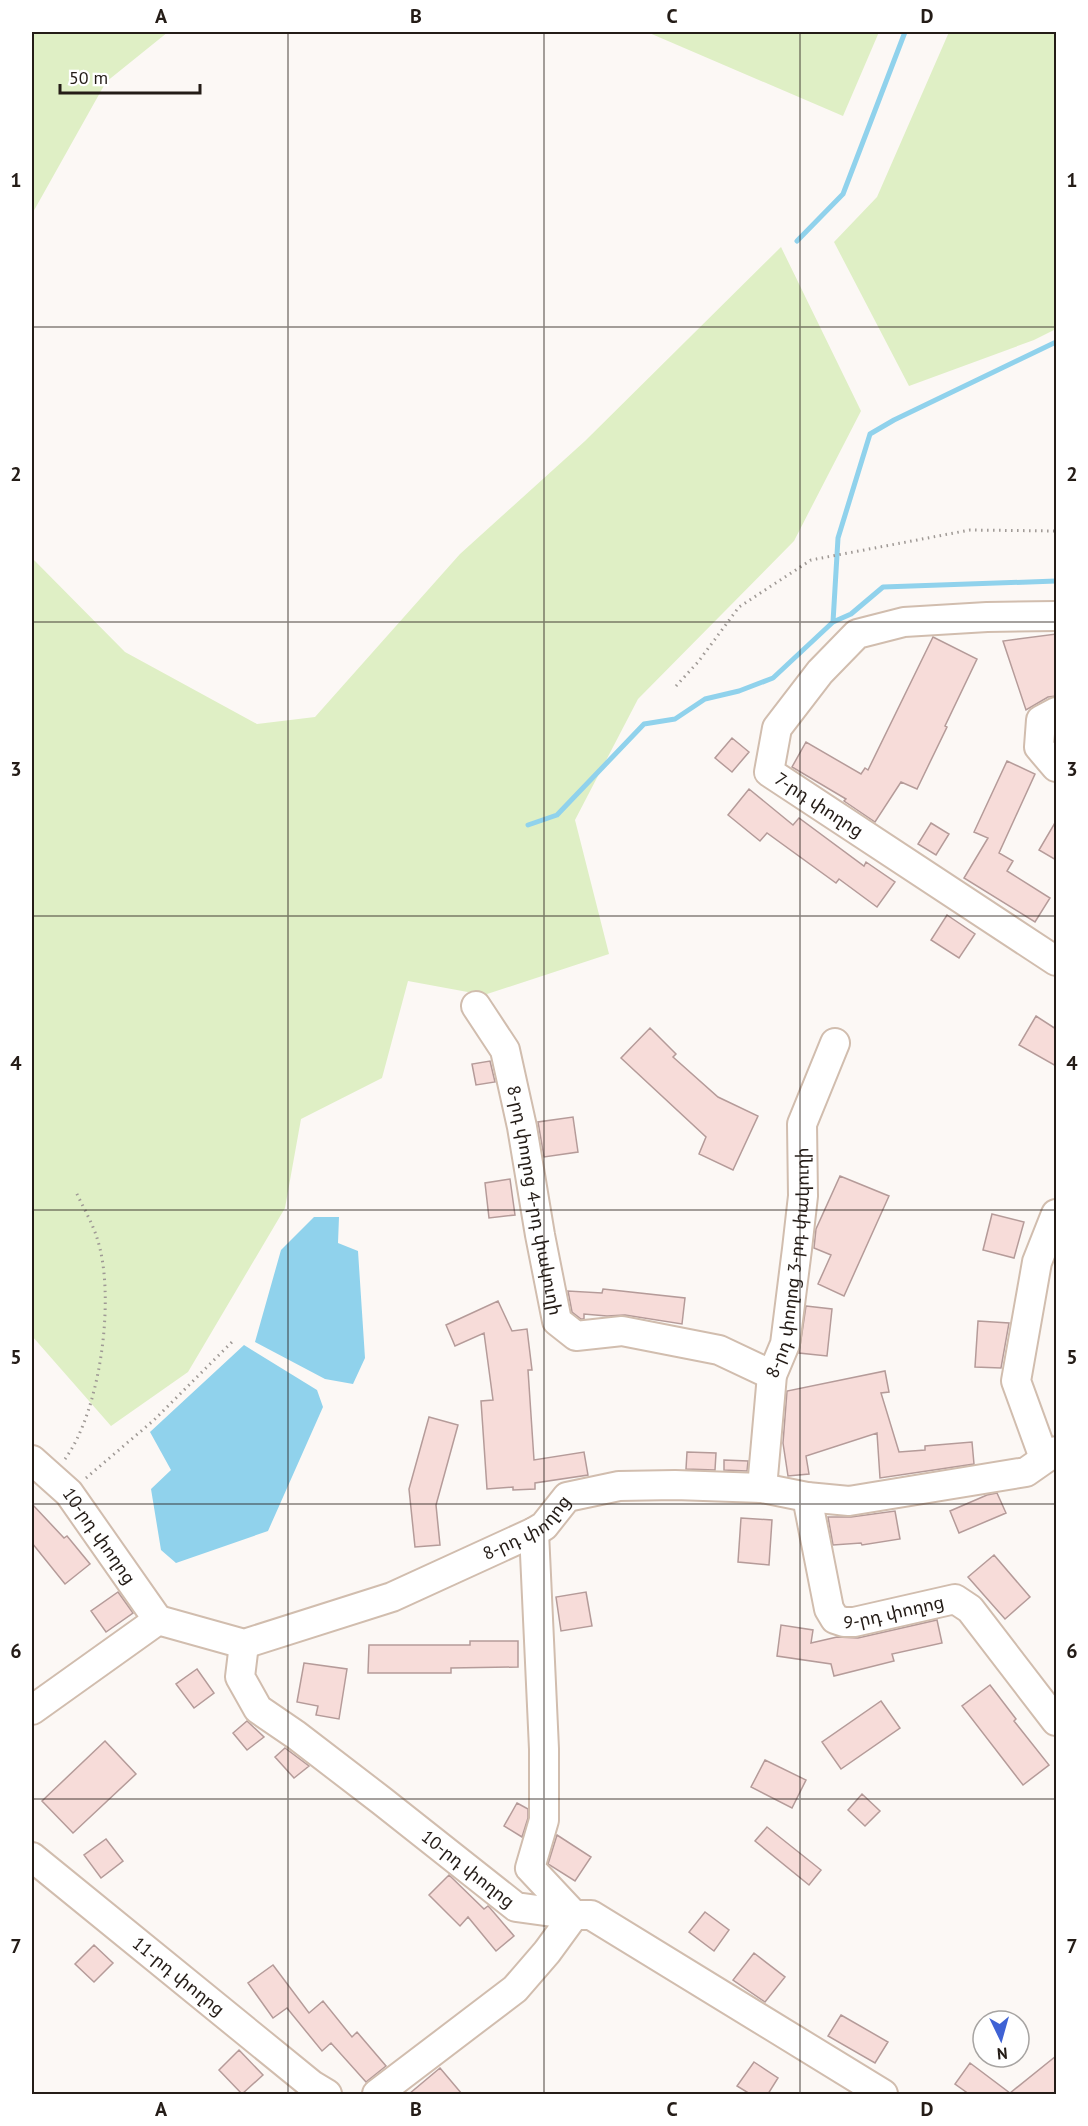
<svg xmlns="http://www.w3.org/2000/svg" width="1088" height="2126" viewBox="0 0 1088 2126" font-family="'PT Sans','Noto Sans Armenian',sans-serif">
<style>
.green{fill:#dfefc5}
.water{fill:#90d2ec}
.lines{fill:none;stroke-linecap:round;stroke-linejoin:round}
.stream{stroke:#90d2ec;stroke-width:5}
.building{fill:#f7dcd9;stroke:#b59b99;stroke-width:1.5}
.minor-casing{stroke:#d1bdae;stroke-width:32}
.path{stroke:#9f9995;stroke-width:3;stroke-dasharray:1.5 4.5;stroke-linecap:butt}
.minor{stroke:#fff;stroke-width:28}
.grid{fill:none;stroke:#241c17;stroke-width:1.5;stroke-opacity:0.55}
.labels{text-anchor:middle;stroke-width:4.5;stroke-linejoin:round;paint-order:stroke}
.street-label{font-size:18px;fill:#241c17;stroke:#fff}
.neatline{fill:none;stroke:#241c17;stroke-width:2}
.grid-label{font-size:20px;text-anchor:middle;font-weight:bold;fill:#241c17}
</style>
<rect width="100%" height="100%" fill="#fcf8f5"/>
<path class="green" d="M32 32H168L106 82 32 214Z
M647 32H879L843 116Z
M949 32H1056V329L1034 340 909 386 834 242 877 197Z
M781 247 861 411 794 541 638 699 575 820 609 954 484 995 408 981 382 1078 301 1119 285 1208 188 1372 111 1426 32 1336V558L125 652 257 724 315 717 460 554 585 441Z"/>
<path class="water" d="M314 1217H339L338 1243 358 1251 365 1358 353 1384 325 1379 255 1342 281 1250Z
M244 1345 317 1390 323 1407 268 1531 176 1563 161 1550 151 1489 171 1470 150 1432Z"/>
<g class="lines">
<path class="stream" d="M797 241 843 194 905 32
M833 622 838 538 870 434 894 420 1056 342
M528 825 557 815 644 724 675 719 705 699 739 691 773 678 833 622 851 614 883 587 1056 581"/>
</g>
<path class="building" d="M1056 634V696L1048 697 1026 710 1003 641Z
M933 637 977 659 945 726 947 727 917 789 901 782 875 822 844 801 846 799 792 767 806 742 861 774 865 768 868 770Z
M732 738 749 752 732 772 715 758Z
M1007 761 1035 774 999 853 1013 861 1007 871 1050 898 1035 922 964 878 988 838 974 832Z
M749 789 793 825 799 818 864 866 866 862 895 882 877 907 839 879 836 883 767 833 760 841 728 815Z
M1056 821V860L1039 850Z
M931 823 949 834 936 855 918 844Z
M947 915 975 934 959 958 931 940Z
M1036 1016 1056 1029V1066L1019 1045Z
M650 1028 676 1054 673 1057 718 1097 758 1116 733 1170 699 1154 706 1137 621 1058Z
M490 1061 495 1082 476 1085 472 1064Z
M573 1117 578 1152 544 1157 538 1122Z
M840 1176 889 1196 844 1296 818 1284 831 1255 814 1248 816 1229Z
M510 1179 515 1215 489 1218 485 1183Z
M992 1214 1024 1222 1014 1258 983 1250Z
M603 1289 685 1298 682 1324 625 1315 607 1316 584 1314V1319H581L572 1312 568 1291 602 1293Z
M498 1301 512 1331 527 1329 532 1370H528L534 1460 584 1452 588 1475 535 1483V1489L513 1490V1487L487 1489 481 1401 493 1400 484 1333 455 1346 446 1325Z
M806 1306 832 1309 827 1356 799 1353Z
M978 1321 1009 1323 1001 1368 975 1367Z
M885 1371 889 1392 881 1393 899 1452 925 1450V1446L972 1442 974 1464 880 1478 877 1433 806 1456 809 1474 788 1476 783 1443 787 1391Z
M429 1417 458 1425 436 1505 440 1545 415 1547 409 1489Z
M687 1452 716 1453 715 1470 686 1469Z
M724 1460 748 1461 747 1471 724 1470Z
M997 1493 1006 1513 959 1533 950 1511 987 1495Z
M32 1504 64 1538 67 1536 90 1564 65 1584 32 1543Z
M895 1511 900 1539 862 1545 861 1543 833 1545 828 1517H851Z
M741 1518 772 1520 769 1565 738 1562Z
M994 1555 1030 1597 1005 1619 968 1577Z
M118 1592 133 1613 106 1632 91 1611Z
M586 1592 592 1626 561 1631 556 1597Z
M937 1620 942 1643 892 1654 894 1661 834 1676 831 1664 777 1656 781 1625 813 1630 811 1643 837 1637 858 1638Z
M470 1641H518V1667L451 1668V1673H368L369 1645H470Z
M304 1663 347 1669 339 1719 316 1715 318 1706 297 1702Z
M197 1669 214 1693 194 1708 176 1684Z
M990 1685 1016 1719 1014 1721 1049 1765 1023 1785 962 1706Z
M881 1701 900 1728 841 1769 822 1742Z
M247 1721 264 1737 247 1750 233 1733Z
M105 1741 136 1774 73 1833 42 1801Z
M285 1748 309 1766 294 1778 275 1757Z
M765 1760 806 1780 792 1808 751 1787Z
M862 1794 880 1811 865 1826 848 1810Z
M517 1803 528 1809V1818L522 1837 504 1826Z
M767 1827 821 1870 809 1885 755 1841Z
M557 1835 591 1857 575 1881 548 1864Z
M106 1839 123 1861 101 1878 84 1855Z
M449 1875 484 1909 488 1906 490 1908 514 1936 496 1951 468 1917 460 1926 429 1895Z
M705 1912 729 1930 714 1951 689 1932Z
M94 1945 113 1963 94 1982 75 1964Z
M754 1953 785 1977 765 2002 733 1980Z
M273 1965 309 2013 323 2001 352 2037 357 2032 386 2066 366 2082 331 2043 322 2051 287 2008 273 2018 248 1983Z
M841 2015 888 2042 875 2063 828 2036Z
M239 2050 263 2075 242 2094 219 2070Z
M1056 2056V2094H969L955 2084 970 2063 1010 2093Z
M754 2062 778 2078 768 2094H750L737 2086Z
M440 2068 462 2094H409Z"/>
<g class="lines">
<g class="minor-casing">
<g id="minor">
<path id="s1" d="M1056 616 987 617 904 622 857 634 820 672 777 728 769 772 1056 961"/>
<path d="M1056 712 1041 720 1039 747 1056 767"/>
<path id="s2" d="M476 1006 505 1050 522 1127 540 1235 557 1321 576 1336 622 1331 719 1350 772 1375"/>
<path d="M1044 1458 1016 1381 1037 1262 1056 1214"/>
<path id="s3" d="M32 1460 69 1493 158 1620"/>
<path id="s4" d="M762 1488 772 1375 785 1344 797 1249 803 1196 802 1124 835 1043"/>
<path id="s5" d="M807 1497 829 1609 835 1619 844 1622H854L955 1599 970 1609 1056 1721"/>
<path id="s6" d="M244 1644 240 1677 258 1709 296 1735 382 1801 516 1907 574 1915H591L883 2094"/>
<path id="s7" d="M32 1710 158 1620 244 1644 392 1597 534 1532 544 1526 567 1497 619 1486 675 1485 762 1488 807 1497 849 1501 1026 1472 1056 1451"/>
<path id="s8" d="M32 1857 312 2085 327 2094"/>
<path d="M377 2094 515 1989 547 1952 574 1915 530 1868 544 1820V1749L534 1532"/>
</g>
</g>
<path class="path" d="M676 686 698 662 739 607 811 560 970 530 1056 531
M65 1459C101 1410 116 1295 97 1238 92 1222 83 1207 76 1192
M86 1478 154 1420 234 1340"/>
<use href="#minor" class="minor"/>
</g>
<path class="grid" d="M288 32V2094M544 32V2094M800 32V2094M32 327H1056M32 622H1056M32 916H1056M32 1210H1056M32 1504H1056M32 1799H1056"/>
<g class="labels">
<g class="street-label">
<text dy="6" stroke="none"><textPath href="#s1" startOffset="429">7-րդ փողոց</textPath></text>
<text dy="6" stroke="none"><textPath href="#s2" startOffset="206">8-րդ փողոց 4-րդ փակուղի</textPath></text>
<text dy="6" stroke="none"><textPath href="#s4" startOffset="228">8-րդ փողոց 3-րդ փակուղի</textPath></text>
<text dy="6" stroke="none"><textPath href="#s7" startOffset="552">8-րդ փողոց</textPath></text>
<text dy="6" stroke="none"><textPath href="#s3" startOffset="102">10-րդ փողոց</textPath></text>
<text dy="6" stroke="none"><textPath href="#s5" startOffset="186">9-րդ փողոց</textPath></text>
<text dy="6" stroke="none"><textPath href="#s6" startOffset="334">10-րդ փողոց</textPath></text>
<text dy="6" stroke="none"><textPath href="#s8" startOffset="189">11-րդ փողոց</textPath></text>
</g>
</g>
<rect width="1088" height="2126" fill="none" stroke="#ffffff" stroke-width="66"/>
<g transform="translate(1001 2039) rotate(175)"><circle r="28" fill="#ffffff" stroke="#a7a4a2" stroke-width="1.5"/>
<path d="M0-4.5L10 22L0 15L-10 22Z" fill="#3f62d4"/>
<text y="-9" font-size="16" font-weight="bold" text-anchor="middle" fill="#241c17">N</text>
</g>
<path d="M60 84v9h140v-9" fill="none" stroke="#241c17" stroke-width="3"/>
<text x="69" y="84" font-size="18" fill="#241c17" stroke="#ffffff" stroke-width="4.5" paint-order="stroke">50 m</text>
<rect x="33" y="33" width="1022" height="2060" class="neatline"/>
<g class="grid-label">
<text x="161" y="23">A</text>
<text x="416" y="23">B</text>
<text x="672" y="23">C</text>
<text x="927" y="23">D</text>
<text x="16" y="187">1</text>
<text x="1072" y="187">1</text>
<text x="16" y="481">2</text>
<text x="1072" y="481">2</text>
<text x="16" y="776">3</text>
<text x="1072" y="776">3</text>
<text x="16" y="1070">4</text>
<text x="1072" y="1070">4</text>
<text x="16" y="1364">5</text>
<text x="1072" y="1364">5</text>
<text x="16" y="1658">6</text>
<text x="1072" y="1658">6</text>
<text x="16" y="1953">7</text>
<text x="1072" y="1953">7</text>
<text x="161" y="2116">A</text>
<text x="416" y="2116">B</text>
<text x="672" y="2116">C</text>
<text x="927" y="2116">D</text>
</g>
</svg>
